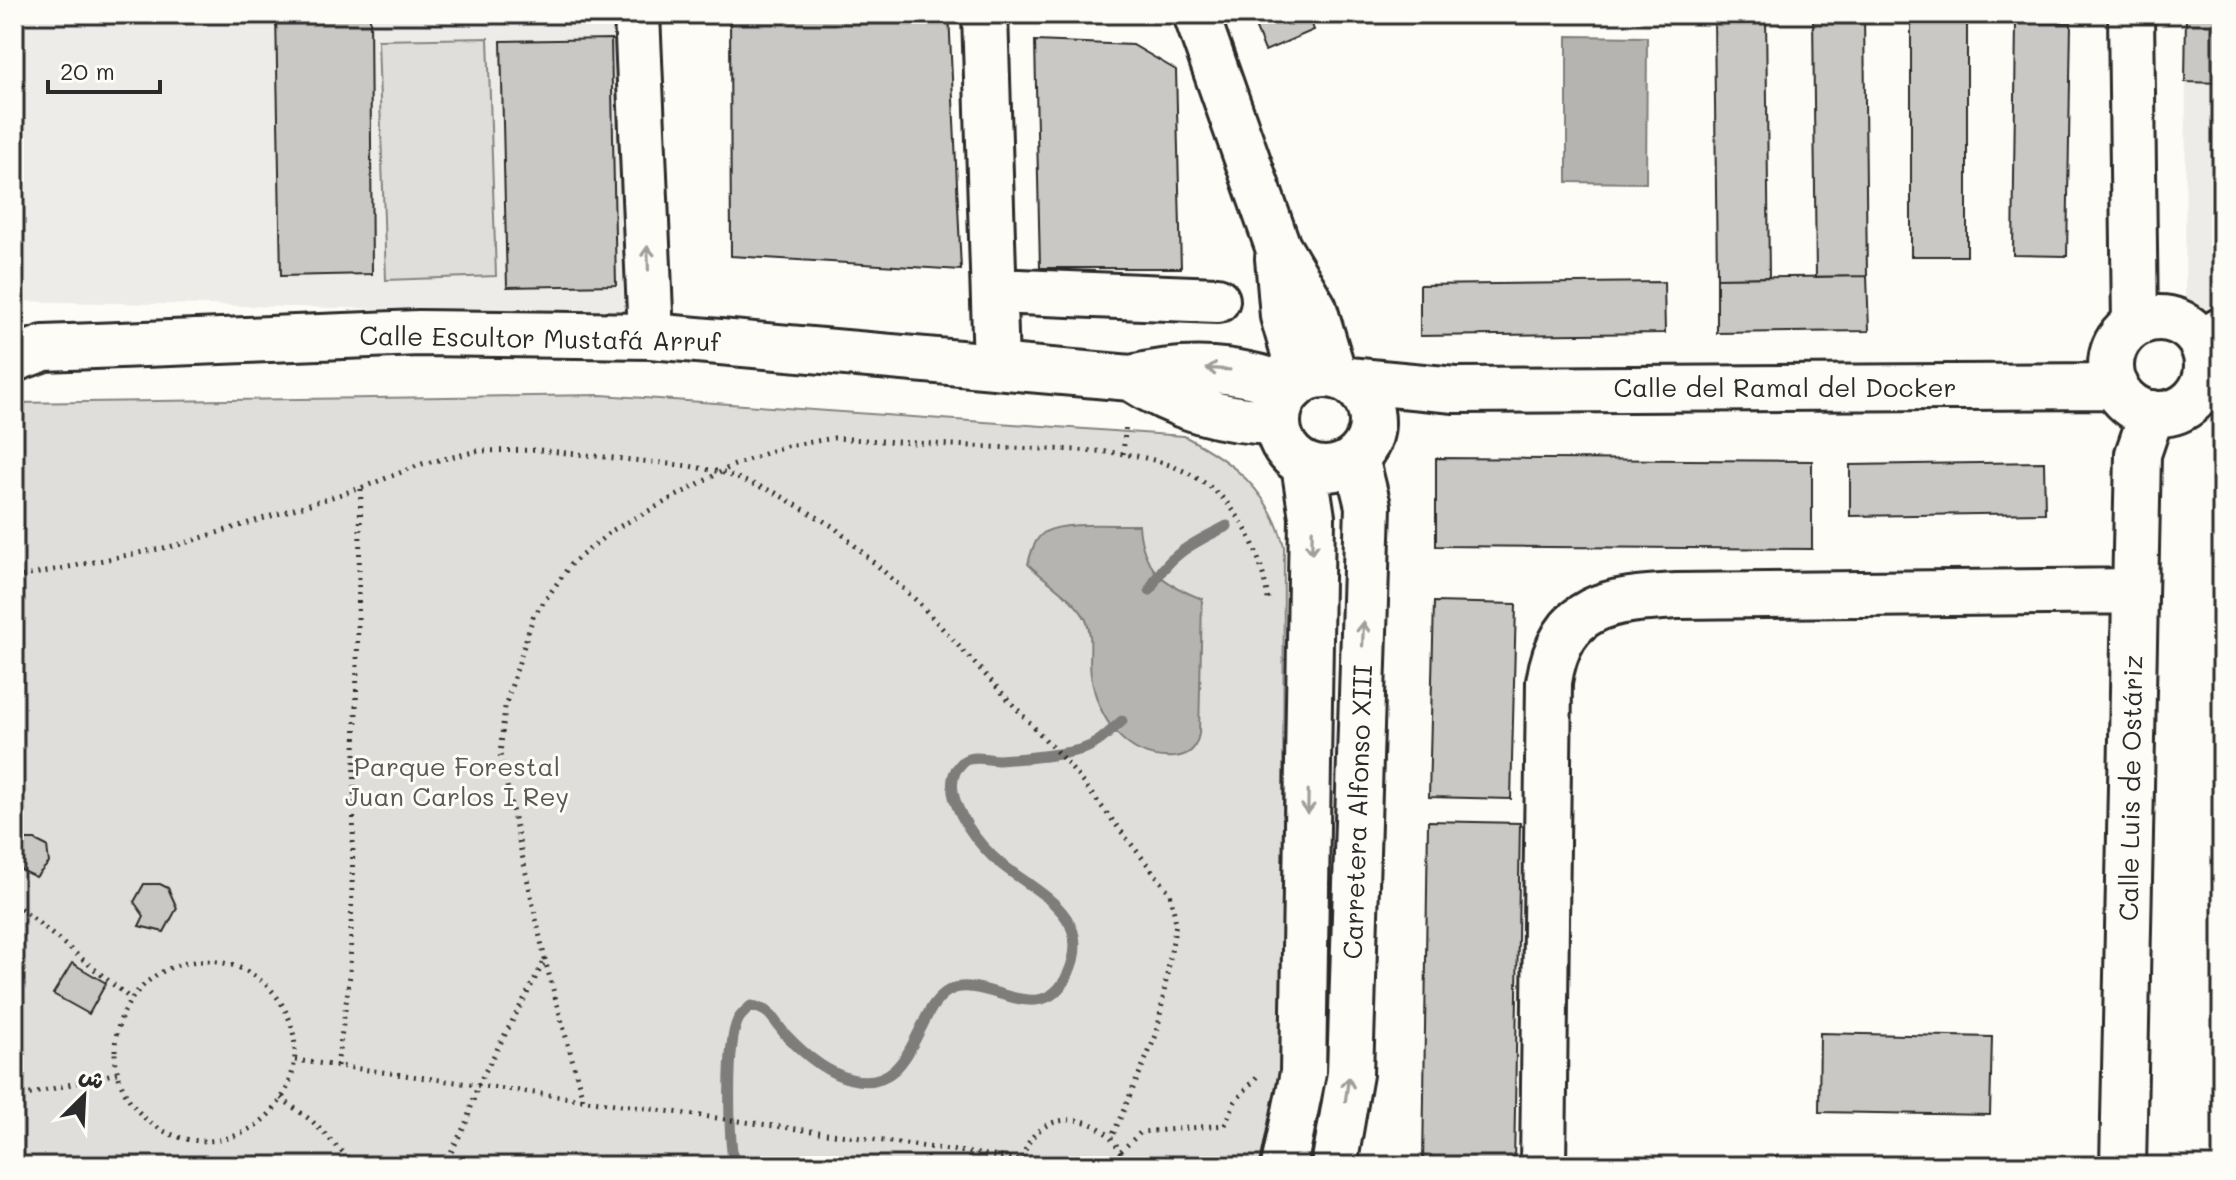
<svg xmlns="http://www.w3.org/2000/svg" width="2236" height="1180" viewBox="0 0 2236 1180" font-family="Mali,'Playpen Sans Arabic',sans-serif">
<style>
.built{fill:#edece8}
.green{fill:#dfdeda;stroke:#858482;stroke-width:2}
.water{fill:#b5b4b1;stroke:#7e7d7b;stroke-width:2}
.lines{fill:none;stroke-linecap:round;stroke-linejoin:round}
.stream{stroke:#7e7d7b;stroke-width:11}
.building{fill:#c9c8c4;stroke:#2b2b2b;stroke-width:2}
.minor-casing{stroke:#2b2b2b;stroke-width:50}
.major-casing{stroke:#2b2b2b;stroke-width:50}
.path{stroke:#2b2b2b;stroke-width:5;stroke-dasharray:2 6;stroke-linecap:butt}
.minor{stroke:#fdfcf7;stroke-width:44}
.major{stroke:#fdfcf7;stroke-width:44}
.oneway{stroke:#9e9e9b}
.labels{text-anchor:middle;stroke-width:6;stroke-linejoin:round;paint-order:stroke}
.street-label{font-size:26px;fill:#2b2b2b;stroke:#fdfcf7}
.park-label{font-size:26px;fill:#585857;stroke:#fdfcf7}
</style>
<rect width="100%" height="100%" fill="#fdfcf7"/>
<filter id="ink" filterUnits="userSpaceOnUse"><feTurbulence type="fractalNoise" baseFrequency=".0125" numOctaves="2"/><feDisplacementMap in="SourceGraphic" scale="16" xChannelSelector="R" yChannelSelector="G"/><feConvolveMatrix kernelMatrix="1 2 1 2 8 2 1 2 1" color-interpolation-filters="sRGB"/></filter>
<g filter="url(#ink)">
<path class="built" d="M14 14H616L624 314 14 301Z
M2186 14H2222V361H2185Z"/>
<path class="green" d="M488 38 496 276 386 280 378 40Z
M601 395 1184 436C1232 461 1270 491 1284 546L1282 1071 1271 1138 1261 1166H14L15 403Z"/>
<path class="water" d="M1567 36 1647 37 1646 183 1567 182Z
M1139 525C1142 570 1164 584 1202 599L1199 734C1196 748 1191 755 1175 757 1127 761 1098 720 1091 675 1088 656 1094 639 1086 620 1075 598 1046 582 1028 564 1031 553 1034 539 1045 532 1065 521 1115 526 1139 525Z"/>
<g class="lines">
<path class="stream" d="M1150 590C1166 555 1195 542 1227 526
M734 1166C729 1138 726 1044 738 1020 741 1014 747 1010 751 1006 772 1009 773 1021 786 1035 803 1053 826 1073 851 1079 895 1089 907 1055 923 1024 929 1011 936 998 948 991 984 971 1041 1033 1068 974 1098 910 1025 889 991 855 973 837 942 796 956 770 957 769 962 762 964 761 974 755 988 760 999 760 1025 758 1058 756 1083 749 1099 744 1110 731 1122 721"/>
</g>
<path class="building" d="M276 14H370L372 274 281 276Z
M730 14H949L961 270 731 256Z
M1250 14H1308L1314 30 1265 51Z
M1714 14H1766L1769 277 1717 278Z
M1813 14H1864L1867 276 1816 277Z
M1911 14H1967V256H1911Z
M2186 14H2222V83L2185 82Z
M2016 22 2071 23 2067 256 2013 255Z
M611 39 616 285 507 287 501 41Z
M1035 41 1133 45 1176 70 1181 268H1040Z
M1867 276 1869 331 1717 333V278Z
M1664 282 1665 333 1420 336V285Z
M1436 458 1812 461V549L1436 546Z
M2044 462 2045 513 1850 516V465Z
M1434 602 1516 604 1511 799 1429 797Z
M1428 821 1520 823 1514 1166H1423Z
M22 840H35L47 846 49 863 36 877 19 869 15 855Z
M144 884H160L168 888 177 908 164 932 139 926 144 916 134 902Z
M72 963 106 983 89 1014 53 994Z
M1820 1033 1992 1037 1990 1115 1819 1112Z"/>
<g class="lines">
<g class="minor-casing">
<path id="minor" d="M637 14 651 336
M985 14 996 366
M1196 14 1278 247 1314 308 1334 375
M2131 14 2135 324
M1278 258 1283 316 1302 381
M994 291 1217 300
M2201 342 2222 330
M14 359 44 348 419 333 651 336 1131 378C1188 364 1237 367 1293 388
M1131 378C1177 408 1222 421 1277 422
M1543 1166 1549 682C1561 603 1609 600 1677 596L2135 591
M2123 1166 2138 454 2152 413"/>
</g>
<g class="major-casing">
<path id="major" d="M2111 366a48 48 0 1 1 96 0a48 48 0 1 1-96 0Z
M1278 422a47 47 0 1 1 94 0a47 47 0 1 1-94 0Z
M1348 380 1455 390 2116 386
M1284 1166 1303 1073 1312 517 1304 465
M1334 1166 1350 1074 1368 506 1356 458"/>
</g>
<path class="path" d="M1123 454 1126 423
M14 578 178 545 361 488 422 464 478 451 539 450 689 466 721 472 774 492 834 527 917 601 1068 764 1170 893 1176 923 1157 1033 1112 1137
M14 903 131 999
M115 1051a90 90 0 1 1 180 0a90 90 0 1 1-180 0Z
M295 1060 1022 1160
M337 1066 350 975 361 488
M14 1098 117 1073
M281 1098 312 1121 356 1166
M583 1099 545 960 500 754 505 707 533 617 571 564 613 530 732 466 782 447 834 438C893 442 952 445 1011 448 1074 451 1152 445 1206 484 1244 511 1261 555 1268 599
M1121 1151 1141 1132 1225 1125 1235 1102 1260 1073
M444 1166 466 1123 478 1085 545 960
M1022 1166C1026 1104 1112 1105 1125 1166"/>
<use href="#minor" class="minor"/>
<use href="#major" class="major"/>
</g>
<defs><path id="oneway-shaft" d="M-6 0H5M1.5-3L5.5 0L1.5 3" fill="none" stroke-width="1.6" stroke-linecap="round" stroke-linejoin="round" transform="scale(2)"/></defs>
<g class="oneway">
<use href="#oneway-shaft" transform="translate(648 258) rotate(-92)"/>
<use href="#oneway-shaft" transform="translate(1218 369) rotate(-176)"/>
<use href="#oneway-shaft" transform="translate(1312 542) rotate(91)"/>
<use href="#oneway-shaft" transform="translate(1363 634) rotate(-88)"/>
<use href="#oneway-shaft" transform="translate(1308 802) rotate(91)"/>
<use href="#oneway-shaft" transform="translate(1347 1089) rotate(-82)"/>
</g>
</g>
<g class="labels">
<g class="street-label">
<text transform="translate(540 339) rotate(1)" y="9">Calle Escultor Mustafá Arruf</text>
<text x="1785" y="397">Calle del Ramal del Docker</text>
<text transform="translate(2131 788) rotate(-89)" y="9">Calle Luis de Ostáriz</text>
<text transform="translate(1358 812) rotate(-88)" y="9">Carretera Alfonso XIII</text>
</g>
<g class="park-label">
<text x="457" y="776">Parque Forestal<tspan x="457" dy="30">Juan Carlos I Rey</tspan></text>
</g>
</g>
<rect width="2236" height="1180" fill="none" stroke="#fdfcf7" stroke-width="48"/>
<rect x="24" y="24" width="2188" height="1132" fill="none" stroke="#2b2b2b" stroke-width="3" filter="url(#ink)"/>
<g transform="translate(84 1096) rotate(24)" stroke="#fdfcf7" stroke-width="6" paint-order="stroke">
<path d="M0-6L14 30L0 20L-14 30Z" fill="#2b2b2b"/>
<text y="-12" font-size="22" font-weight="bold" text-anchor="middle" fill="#2b2b2b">ش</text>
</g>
<path d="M48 80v12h112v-12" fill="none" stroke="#2b2b2b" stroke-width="4"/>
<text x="60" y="80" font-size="24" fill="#2b2b2b" stroke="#fdfcf7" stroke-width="6" paint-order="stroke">20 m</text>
</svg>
